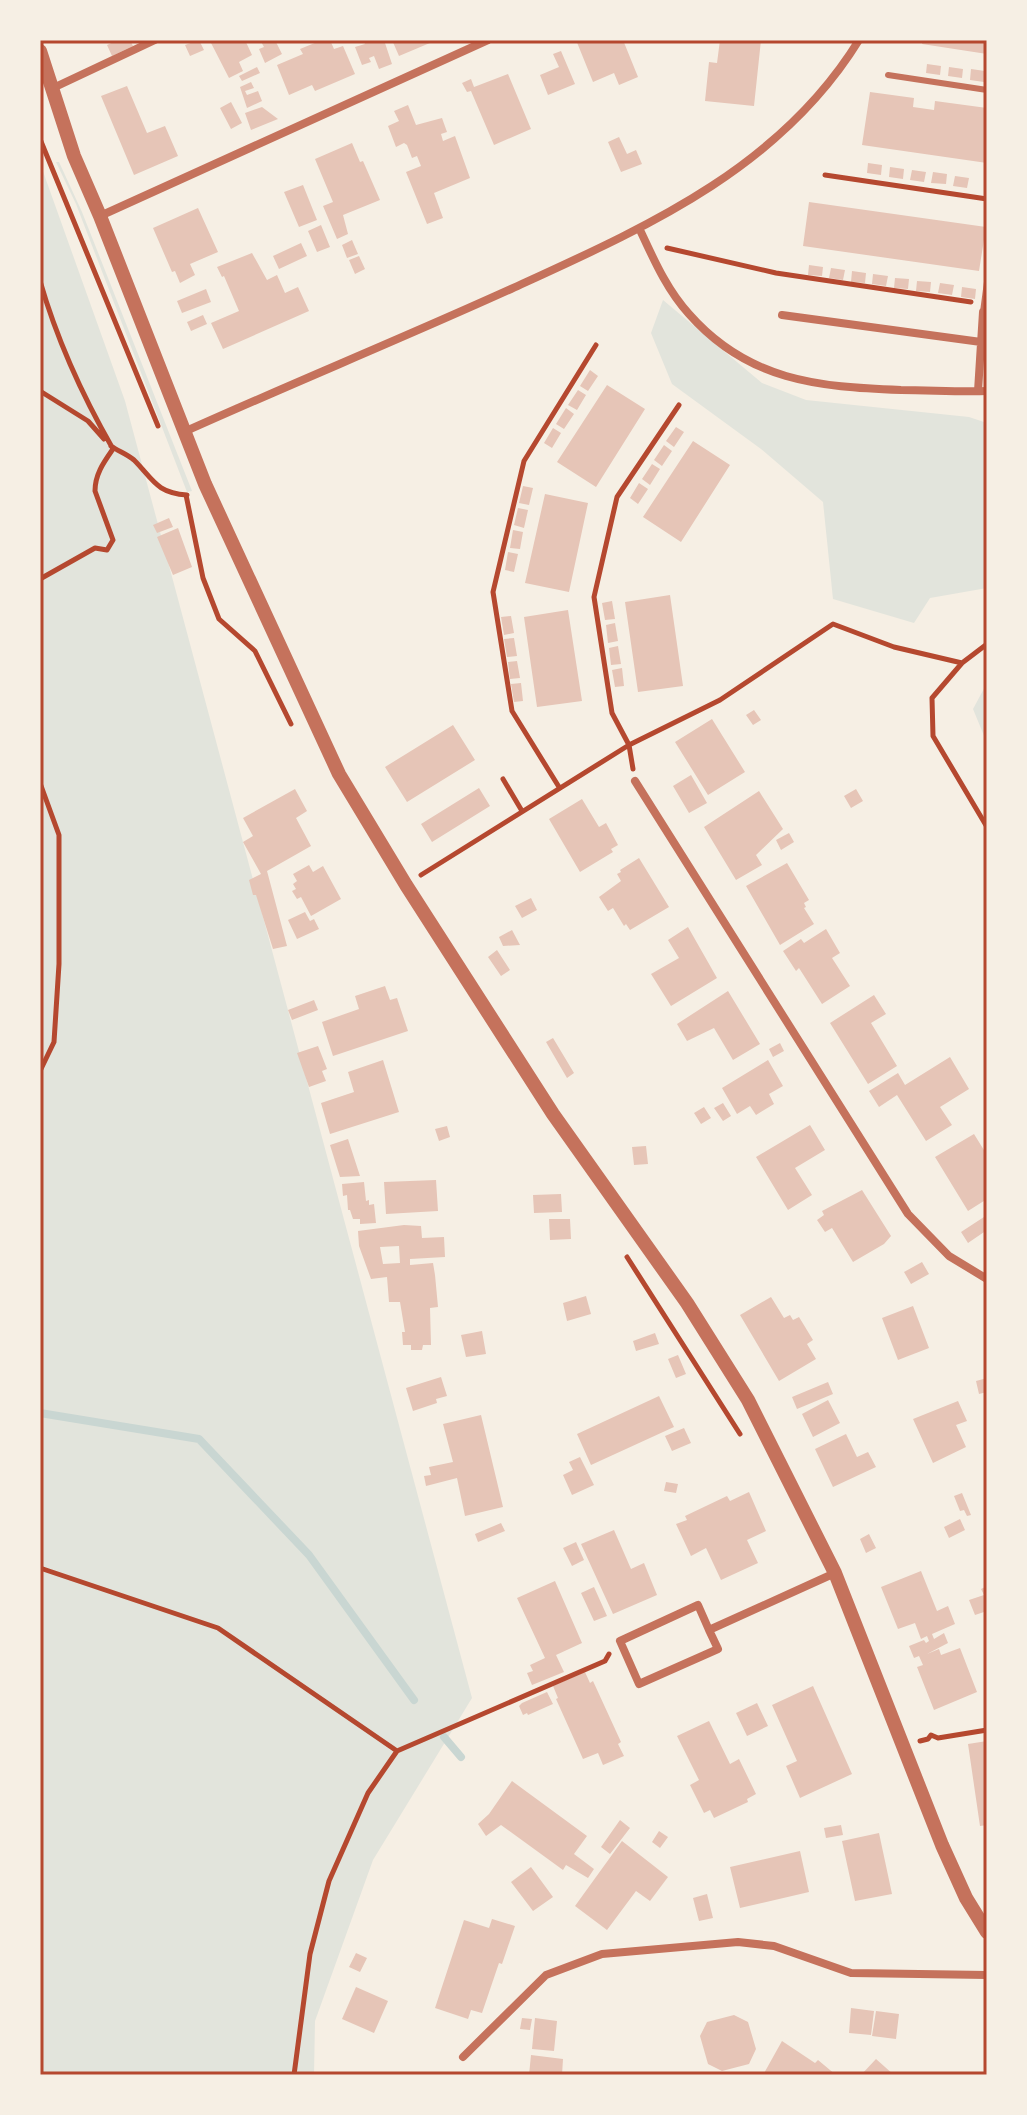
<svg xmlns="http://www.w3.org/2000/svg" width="1027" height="2115" viewBox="0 0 1027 2115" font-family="Montserrat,sans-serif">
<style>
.green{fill:#e2e4dc}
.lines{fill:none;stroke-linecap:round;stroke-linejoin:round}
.stream{stroke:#c9d6d2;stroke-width:8}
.building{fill:#e6c5b7;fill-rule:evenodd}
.path{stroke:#b5482f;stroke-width:5}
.service{stroke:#c5725c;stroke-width:6}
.minor{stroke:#c5725c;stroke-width:8}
.tertiary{stroke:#c5725c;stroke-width:14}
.neatline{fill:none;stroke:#b5482f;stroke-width:3}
</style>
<rect width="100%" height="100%" fill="#f6efe4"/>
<path class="green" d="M56 162H59L82 212 192 491 187 492 76 204Z
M40 163 125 401 472 1698 373 1860 315 2021 314 2075H40Z
M663 300 762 383 806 400 969 417 987 423V588L930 598 914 623 833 599 823 502 761 449 672 384 651 333Z
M987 683V743L973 709Z"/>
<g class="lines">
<path class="stream" d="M40 1413 199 1439 309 1555 414 1700
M444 1737 461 1757"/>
</g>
<path class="building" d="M118 40H130L133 46 112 56 107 45Z
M199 40 204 50 190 56 185 45Z
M218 40H245L252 55 239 62 243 71 229 78 211 43Z
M260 40H275L282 54 265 63 259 49 264 47Z
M322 40H330L334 49 343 46 355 74 315 91 312 85 289 95 277 65 303 54 300 49Z
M363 40H384L392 64 379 69 374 56 369 58 371 62 362 65 355 47 365 44Z
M392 40H437L399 56Z
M576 40H623L638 77 619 85 614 73 593 82Z
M720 40H761L754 106 705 101 709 62 717 63Z
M923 40H987V54L922 44Z
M561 51 575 84 548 95 540 75 559 67 553 54Z
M927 64 941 66 940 75 926 73Z
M257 67 260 73 242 81 239 76Z
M949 67 963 69 962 78 948 76Z
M971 69 985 71 984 82 970 80Z
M508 74 531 129 494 145 471 91 467 92 462 83 471 79 474 87Z
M251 82 254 88 245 91 247 95 258 91 262 101 247 108 240 87Z
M127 86 147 133 165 126 178 156 134 175 101 96Z
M870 92 914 98 913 107 934 110 935 101 987 108V163L862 145Z
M231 102 242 123 231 129 220 108Z
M408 105 416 125 442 118 447 132 441 134 443 141 455 136 470 178 434 193 443 218 427 224 406 172 421 166 417 156 412 158 407 145 404 143 396 147 388 126 399 121 394 111Z
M262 107 278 119 251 130 245 113Z
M619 137 627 154 636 150 642 164 621 172 608 142Z
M352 143 360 162 363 161 380 200 343 215 348 234 337 239 323 206 333 202 315 159Z
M868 163 882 165 881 175 867 173Z
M890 167 904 169 903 179 889 177Z
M912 170 926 172 924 182 910 180Z
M933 172 947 174 946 184 931 183Z
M955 176 969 178 967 188 953 186Z
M303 185 317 220 299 227 284 192Z
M809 202 986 227 979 271 803 246Z
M198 208 218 252 190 264 195 275 180 283 175 271 172 272 153 228Z
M321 225 330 247 317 252 308 231Z
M352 240 358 254 347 258 342 245Z
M301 243 307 256 279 269 273 256Z
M252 253 267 280 277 275 285 293 298 287 309 311 223 349 211 323 239 311 224 276 222 277 217 267Z
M359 256 365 269 355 274 349 260Z
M809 265 823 267 822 276 808 275Z
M831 268 845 270 843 280 829 278Z
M852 271 866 273 865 283 851 282Z
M873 274 888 276 886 286 872 284Z
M895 278 909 279 908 289 894 288Z
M917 281 931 282 930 292 916 291Z
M940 283 954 285 952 295 938 293Z
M962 287 976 289 975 299 961 297Z
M206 289 211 302 182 313 177 301Z
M203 315 207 324 191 331 187 322Z
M590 370 598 376 588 391 580 386Z
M607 385 645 409 596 487 557 462Z
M578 390 586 395 577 410 568 405Z
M566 408 574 414 564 429 556 424Z
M676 427 684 432 674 447 666 441Z
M553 428 561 433 552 448 544 443Z
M693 441 730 465 681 542 643 517Z
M664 445 672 451 662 466 654 460Z
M652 464 660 469 650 485 642 479Z
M639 483 648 489 638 504 630 498Z
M523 486 533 488 529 505 519 503Z
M545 494 588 503 569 592 525 583Z
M518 508 528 510 524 528 514 525Z
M169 518 173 527 157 533 153 525Z
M178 528 192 567 173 575 157 537Z
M513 530 523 532 520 549 510 548Z
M508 552 518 554 514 572 505 570Z
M670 595 683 686 638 692 625 602Z
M612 601 615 619 605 620 602 603Z
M568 610 582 701 537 707 524 617Z
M511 616 514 633 504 635 501 617Z
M615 623 618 641 608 643 606 625Z
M514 638 517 656 507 657 504 639Z
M618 646 621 664 611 665 609 648Z
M517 661 520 678 510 679 508 662Z
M622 668 624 686 615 687 612 670Z
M521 683 523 701 514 702 511 684Z
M754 710 761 720 753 725 746 715Z
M712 719 745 772 708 795 675 742Z
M453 725 475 760 407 802 385 767Z
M691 775 707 803 689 813 673 786Z
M479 788 490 806 432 842 421 824Z
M295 789 307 811 296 818 311 846 267 871 287 946 273 949 256 895H253L249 880 261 874 243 842 253 836 243 818Z
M856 789 863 801 851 808 844 796Z
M759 791 783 829 756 855 762 865 736 880 704 827Z
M582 799 599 827 606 823 618 845 611 849 613 852 580 872 549 819Z
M789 833 794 842 781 850 776 840Z
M639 858 669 907 630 930 626 924 624 926 613 908 608 911 599 897 621 881 617 874 621 872 620 870Z
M787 863 809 900 804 903 806 907 804 908 814 924 780 945 746 886Z
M309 865 313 872 323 866 341 899 311 916 301 897 297 899 292 891 296 889 293 884 297 881 293 874Z
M531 898 537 910 522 918 515 906Z
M305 912 310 921 314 919 319 929 297 939 288 920Z
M688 927 717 978 671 1006 651 974 679 958 668 940Z
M826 929 840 953 832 958 850 986 822 1004 799 968 796 971 783 951 801 939 804 943Z
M512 930 520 945 503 946 499 937Z
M497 950 510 970 501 976 488 957Z
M385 986 390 1000 397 998 408 1031 333 1056 322 1022 359 1009 355 996Z
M728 991 760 1044 733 1060 714 1028 687 1041 677 1024Z
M874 995 886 1014 871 1023 897 1066 868 1084 830 1023Z
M314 1000 318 1010 292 1020 288 1010Z
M553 1038 574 1073 567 1078 546 1042Z
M780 1043 784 1051 773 1057 769 1049Z
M318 1046 327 1069 322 1071 326 1081 309 1087 297 1053Z
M950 1057 969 1089 940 1107 952 1125 926 1141 897 1095 879 1107 869 1091 898 1073 905 1085Z
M383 1060 399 1112 330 1134 321 1103 354 1092 348 1072Z
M768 1060 783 1086 769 1094 774 1104 756 1115 750 1106 737 1114 722 1088Z
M723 1103 731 1116 723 1121 714 1108Z
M704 1107 711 1118 701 1124 694 1113Z
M810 1125 825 1150 795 1168 812 1195 788 1210 756 1157Z
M447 1126 450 1137 439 1141 435 1129Z
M974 1134 987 1155V1199L968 1211 935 1157Z
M348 1139 360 1176 340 1177 330 1145Z
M646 1146 648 1164 634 1165 632 1147Z
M436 1180 438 1211 386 1214 384 1182Z
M364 1182 366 1201 369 1200V1205L374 1204 376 1223 360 1224V1219H353L350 1210H348L347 1195 343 1196 342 1184Z
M862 1190 891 1236 884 1244 853 1262 832 1228 825 1232 817 1220 824 1215 822 1211Z
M561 1194 562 1212 534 1213 533 1195Z
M987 1215V1230L968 1243 961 1232Z
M549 1219H570L571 1239 550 1240Z
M404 1225 421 1226 422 1238 444 1237 445 1257 410 1259V1265L433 1263 435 1275 438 1307 430 1308 431 1345H423L422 1350H411V1345H403L402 1332H405L400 1302H389L387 1277 371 1279 359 1246 358 1231ZM399 1246 400 1263 383 1264 380 1247Z
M922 1262 929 1274 911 1284 904 1272Z
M586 1296 591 1314 567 1321 563 1303Z
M771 1297 784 1318 790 1315 793 1320 799 1317 813 1340 807 1344 816 1359 779 1381 740 1315Z
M913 1306 929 1348 898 1360 882 1318Z
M482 1331 486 1354 466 1357 461 1335Z
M655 1333 659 1344 636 1351 633 1341Z
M678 1355 686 1374 676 1378 668 1359Z
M441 1377 447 1396 436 1399 437 1403 413 1411 406 1388Z
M987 1378V1392L979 1394 976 1381Z
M828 1382 833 1394 797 1409 792 1397Z
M659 1396 674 1427 591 1465 577 1434Z
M828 1400 840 1423 813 1437 802 1414Z
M958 1401 967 1421 956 1425 966 1447 933 1463 913 1419Z
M481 1415 503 1507 465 1516 457 1478 426 1486 424 1476 431 1475 429 1467 453 1462 443 1424Z
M684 1428 691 1443 672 1451 665 1436Z
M846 1434 857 1457 868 1452 876 1467 833 1487 815 1449Z
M580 1457 594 1485 572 1495 563 1475 573 1470 569 1462Z
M666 1482 678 1484 676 1493 664 1491Z
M749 1492 766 1531 747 1540 758 1563 721 1580 706 1548 691 1556 676 1524 687 1520 685 1516 727 1496 730 1501Z
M962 1493 971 1515 967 1516 964 1510 960 1511 954 1496Z
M960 1519 965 1530 949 1538 944 1527Z
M501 1523 505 1531 478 1542 475 1534Z
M614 1530 631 1569 644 1563 657 1595 613 1614 581 1544Z
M869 1534 876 1548 866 1553 860 1539Z
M576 1542 584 1560 572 1566 563 1548Z
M921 1571 937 1611 948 1606 955 1624 932 1634 934 1639 944 1633 948 1643 927 1654 939 1649 941 1655 960 1648 977 1692 934 1710 917 1667 923 1665 919 1656 914 1658 909 1646 924 1640 926 1643 929 1641 927 1636 921 1639 915 1623 898 1629 881 1587Z
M555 1581 582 1643 556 1655 564 1672 532 1685 527 1673 533 1671 530 1665 545 1658 517 1598Z
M987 1586V1611L975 1615 969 1600 984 1595 981 1589Z
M594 1587 607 1616 594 1621 581 1593Z
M585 1672 590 1683 593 1681 621 1742 618 1744 624 1756 603 1765 598 1753 583 1759 556 1699 558 1698 553 1686Z
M813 1686 852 1774 800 1798 786 1766 797 1761 772 1705Z
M547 1692 553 1704 528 1715 527 1713 523 1715 519 1706 522 1703Z
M757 1703 768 1726 747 1736 736 1713Z
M709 1721 730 1764 739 1759 756 1794 747 1799 748 1802 714 1818 710 1810 704 1813 690 1785 699 1780 677 1736Z
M987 1741V1825L980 1826 968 1744Z
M512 1781 587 1836 574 1854 594 1869 588 1878 566 1865 563 1870 501 1825 486 1836 478 1824 489 1814Z
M620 1820 630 1828 610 1854 601 1847Z
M841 1825 843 1835 826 1838 824 1828Z
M659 1831 668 1837 660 1848 652 1842Z
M879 1833 892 1894 855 1901 842 1841Z
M622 1841 668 1877 650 1901 636 1891 607 1930 575 1906Z
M800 1851 809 1892 740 1908 730 1867Z
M531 1867 553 1897 533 1911 511 1882Z
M707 1894 713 1918 699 1921 693 1898Z
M492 1919 515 1926 502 1964 499 1963 482 2013 471 2010 468 2019 435 2008 464 1920 489 1928Z
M356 1953 367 1958 360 1972 349 1967Z
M356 1987 388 2001 374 2033 342 2019Z
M851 2008 874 2011 871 2035 849 2033Z
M876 2011 899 2014 896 2039 872 2036Z
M734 2015 748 2022 756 2049 749 2064 722 2071 708 2064 700 2036 707 2022Z
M522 2018 532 2019 530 2030 520 2029Z
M535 2018 557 2021 554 2051 532 2049Z
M782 2041 815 2063 818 2060 836 2075H763Z
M531 2055 563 2059 562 2075H529Z
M876 2059 894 2075H861Z"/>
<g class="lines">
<path class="path" d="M40 139 158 426
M825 175 987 199
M667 248 776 273 971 302
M40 281C57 340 82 395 113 449 104 462 95 474 95 491L113 540 107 550 95 548 40 579
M40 391 88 421 104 439
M111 446C118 451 127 454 134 460 153 479 156 493 187 495
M186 495 203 578 219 619 255 651 291 724
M962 663 987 644
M633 769 629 745 612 713 594 597 617 497 679 405
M503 779 522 811
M40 783 59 835V964L54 1042 40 1071
M559 787 512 711 493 592 524 461 596 345
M421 875 629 745 720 700 833 624 894 647 962 663 932 698 933 736 987 827
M627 1257 740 1434
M40 1568 218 1628 397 1751
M920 1741 928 1739 931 1735 938 1738 987 1730
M294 2075 310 1954 329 1881 368 1793 397 1751 605 1661 609 1654"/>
<path class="service" d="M888 75 987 90
M983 312 987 282"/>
<path class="minor" d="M53 88 155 40
M100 216 488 40
M640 230C654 260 667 290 689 314 748 381 818 387 901 390 930 390 958 392 987 391
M782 315 981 342
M978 391 983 312 987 313
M184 432C293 383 403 338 511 289 644 228 779 170 859 40
M635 781 908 1214 949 1256 987 1279
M709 1630 698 1605 620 1641 639 1684 718 1649 709 1630 835 1573
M463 2057 546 1975 602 1954 738 1942 774 1946 851 1973 987 1975"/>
<path class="tertiary" d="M40 51 74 156 100 216 205 484 339 774 406 885 553 1114 687 1303 748 1400 835 1573 942 1845 966 1898 987 1932"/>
</g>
<rect width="1027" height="2115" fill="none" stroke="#f6efe4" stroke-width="84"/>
<rect x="42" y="42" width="943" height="2031" class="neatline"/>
</svg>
